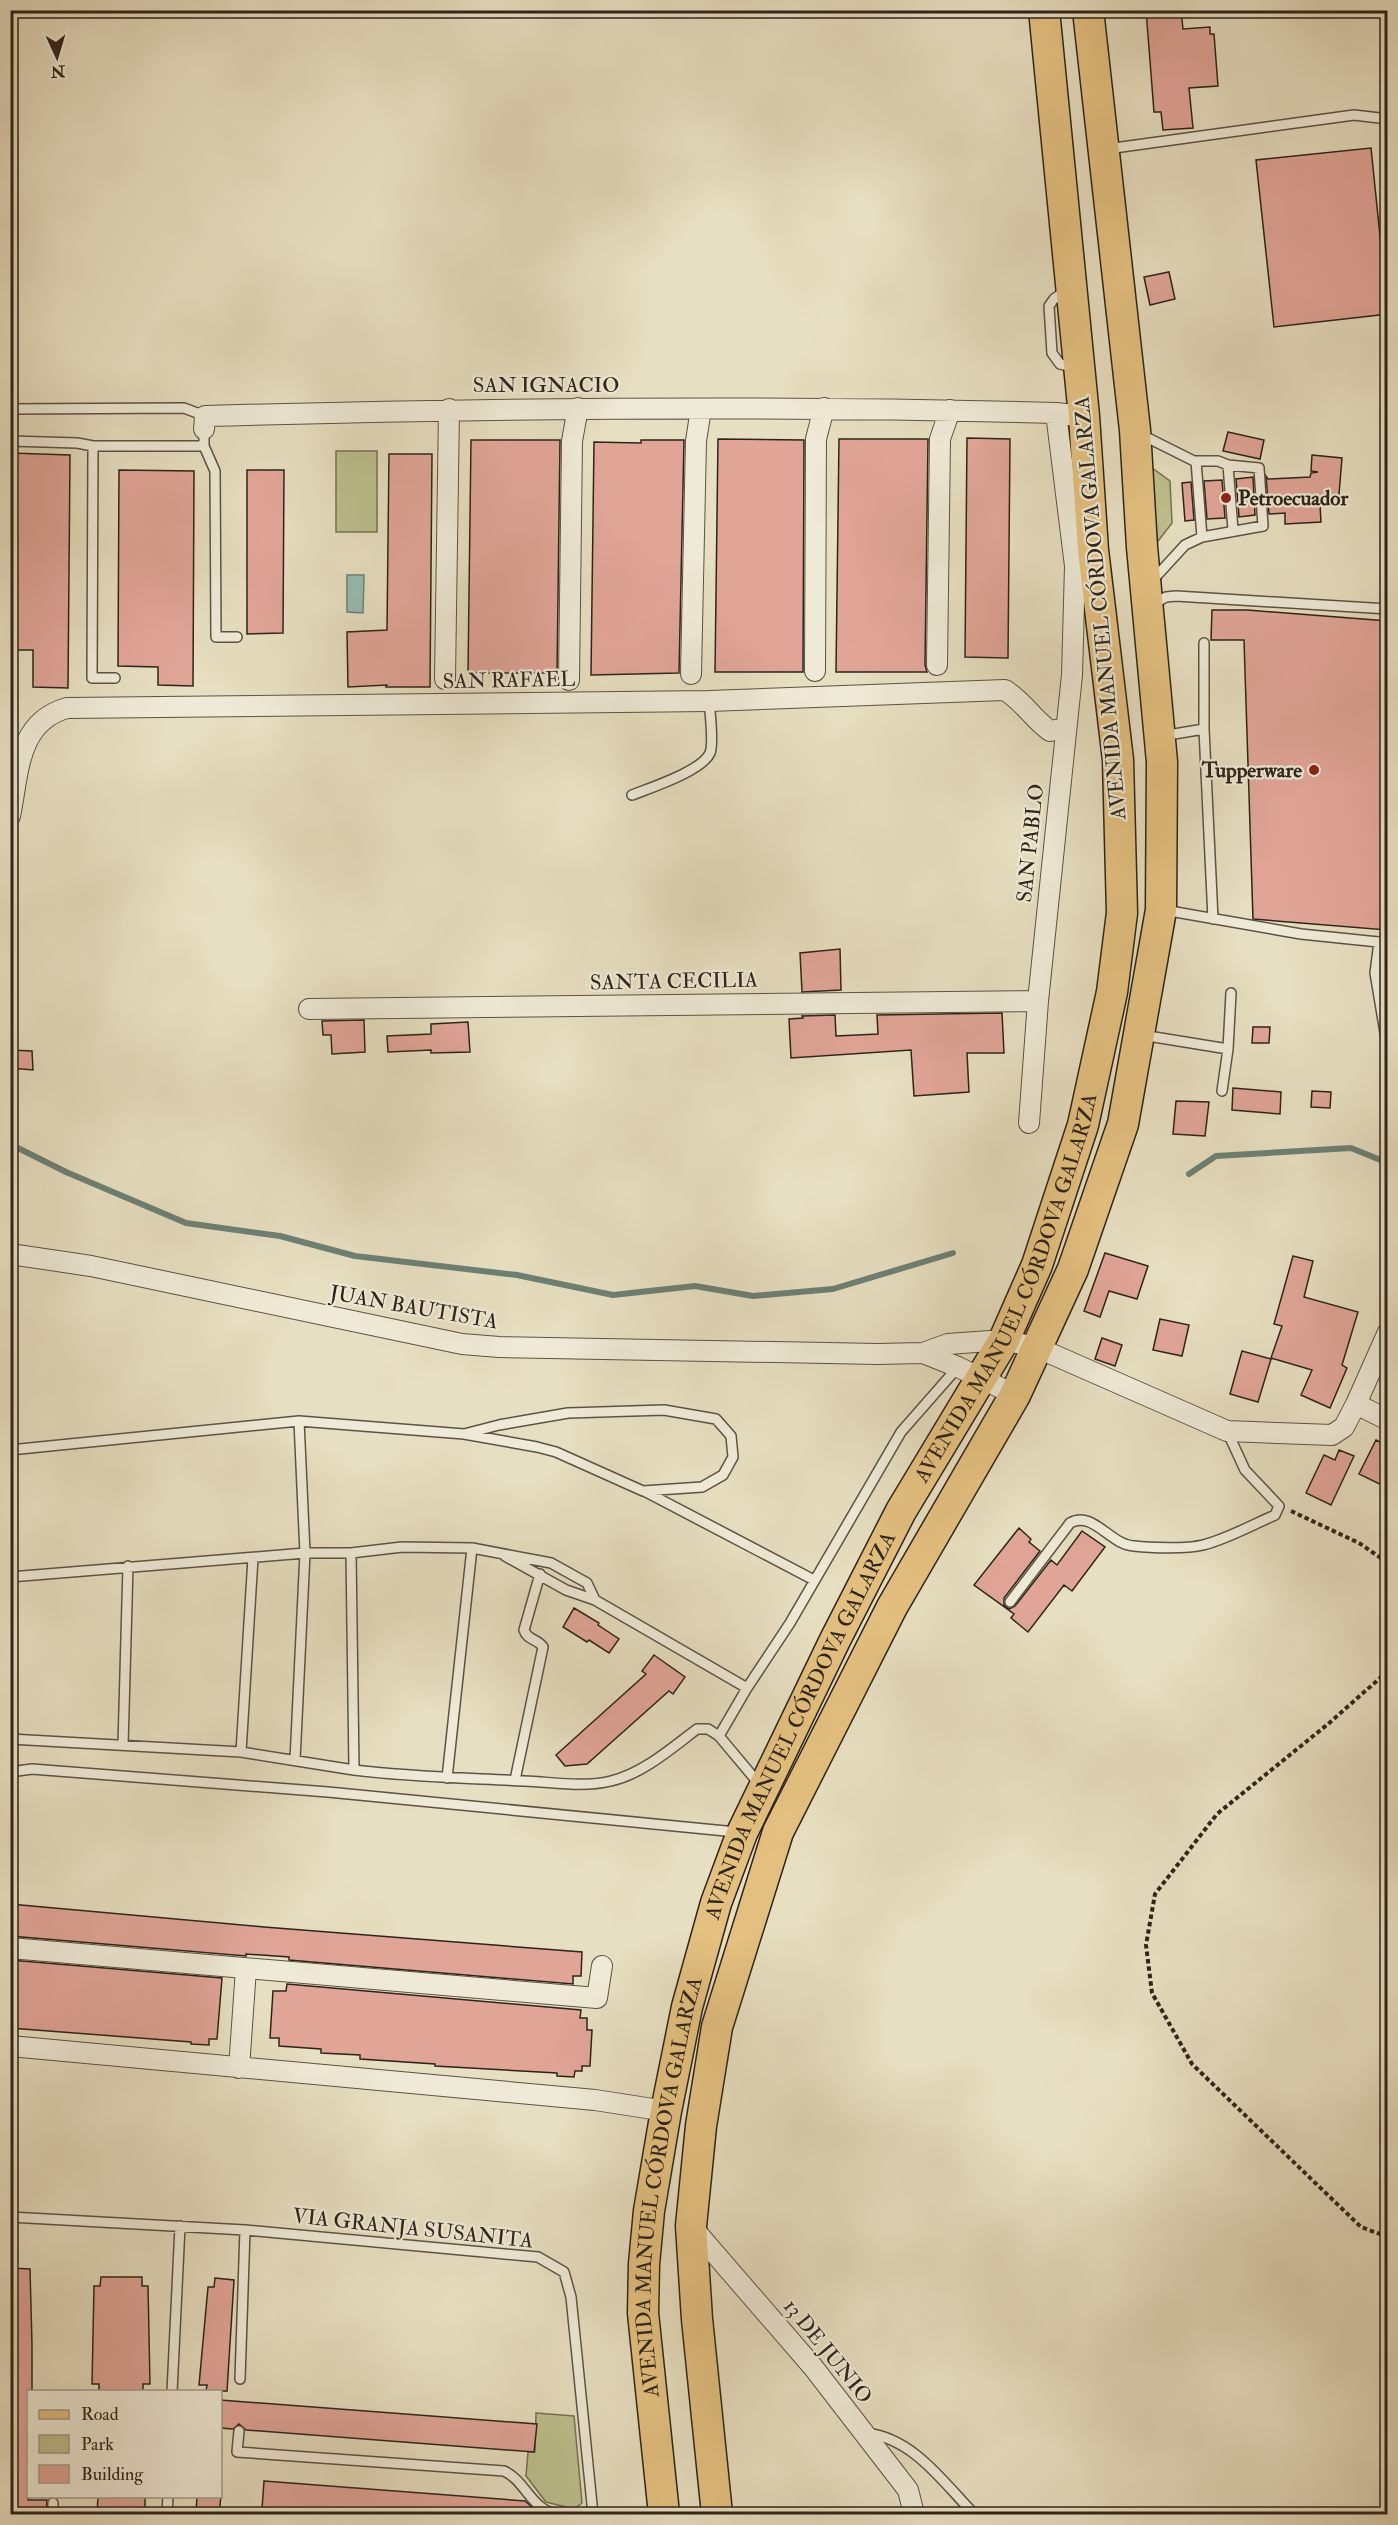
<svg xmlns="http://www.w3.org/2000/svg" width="1398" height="2525" viewBox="0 0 1398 2525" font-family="'IM FELL Double Pica',serif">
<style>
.green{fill:#bdc08e;stroke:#757254;stroke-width:1.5}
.water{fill:#97bdb1;stroke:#6d8075;stroke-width:1.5}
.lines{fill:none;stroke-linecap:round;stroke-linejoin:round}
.stream{stroke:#6d8075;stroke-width:6}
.building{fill:#e1a598;stroke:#2d241a;stroke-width:1.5}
.service-casing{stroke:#5c5344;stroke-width:12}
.minor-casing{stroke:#5c5344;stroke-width:22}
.primary-casing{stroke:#2d241a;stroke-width:33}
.path{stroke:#2d241a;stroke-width:4;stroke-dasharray:4.5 3;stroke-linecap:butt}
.service{stroke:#efead7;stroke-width:9}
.minor{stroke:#efead7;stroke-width:20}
.primary{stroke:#e4c080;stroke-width:30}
.poi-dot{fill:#8f2418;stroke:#efead7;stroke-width:2}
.labels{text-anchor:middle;stroke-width:4.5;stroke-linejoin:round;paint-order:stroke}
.street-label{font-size:21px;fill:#2d241a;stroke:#efead7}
.poi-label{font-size:21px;font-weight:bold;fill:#2d241a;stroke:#efead7;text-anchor:start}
</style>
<rect width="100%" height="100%" fill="#e7dfc1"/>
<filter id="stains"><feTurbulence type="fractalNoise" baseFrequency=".00333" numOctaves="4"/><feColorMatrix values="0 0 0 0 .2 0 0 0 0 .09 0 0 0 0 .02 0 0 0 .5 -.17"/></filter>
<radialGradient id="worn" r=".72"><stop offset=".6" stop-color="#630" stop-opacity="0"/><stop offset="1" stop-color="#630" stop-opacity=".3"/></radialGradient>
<path class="green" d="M336 451H377V532H336Z
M1148 465 1170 481 1172 523 1155 545Z
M536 2413 574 2416 582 2503 574 2509 546 2502 526 2476 528 2452H535Z"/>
<path class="water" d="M347 575H364L363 613 347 612Z"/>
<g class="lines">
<path class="stream" d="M10 1144 66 1172 186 1223 280 1236 355 1256 517 1275 613 1295 695 1286 753 1296 833 1289 953 1253
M1189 1174 1216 1156 1351 1148 1388 1163"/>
</g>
<path class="building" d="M1146 10H1181L1183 29 1210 27V34H1214L1218 86 1189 88 1193 128 1163 130 1161 112H1154Z
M1371 148 1388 314 1274 327 1256 160Z
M1169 272 1175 299 1150 305 1144 277Z
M1228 432 1264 440 1260 459 1223 451Z
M967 438 1010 439 1008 658 965 657Z
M718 439 804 440 803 672H715Z
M839 439H928L925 665 927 672H836Z
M471 440H560L557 673H468Z
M641 440H684L679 673 591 675 594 442 641 443Z
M10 453 70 455 68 688 33 687V650H10Z
M389 454H432L430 687H386L387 685 348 687 347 632 387 630Z
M1312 455 1342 458 1338 506 1320 505 1321 522 1285 524V513L1269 514 1266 476 1268 479 1310 477 1311 473 1318 472 1311 471Z
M119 470 194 471 193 686 158 685V667L118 666Z
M247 470H284L283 633 247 634Z
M1253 477 1255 515 1239 517 1236 479Z
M1222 480 1225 518 1207 519 1204 481Z
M1191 482 1194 520 1185 521 1182 483Z
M1212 610H1247L1388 621V836L1382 837 1387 930 1253 919 1244 640H1211Z
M840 949 841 990 802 992 800 953Z
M1002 1013 1004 1053H967L969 1092 914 1096 911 1050 791 1058 789 1019 803 1018 802 1016 835 1015 836 1036 878 1034 877 1015Z
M364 1020 365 1052 332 1054 331 1035H323L322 1021Z
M468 1022 470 1052 431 1053V1050L388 1052 387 1036 431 1034V1024Z
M1253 1027H1270L1269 1043H1252Z
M10 1050 32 1051 33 1070 10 1068Z
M1233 1088 1281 1092 1280 1114 1232 1110Z
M1312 1091 1331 1092 1330 1108 1311 1107Z
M1176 1101 1209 1102 1205 1136 1173 1134Z
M1105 1253 1148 1266 1137 1299 1109 1291 1100 1317 1084 1311Z
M1293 1256 1313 1261 1304 1297 1358 1312 1342 1365 1347 1368 1330 1408 1301 1395 1312 1370 1271 1358 1282 1326 1274 1324Z
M1160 1319 1189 1325 1182 1356 1153 1350Z
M1102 1338 1122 1345 1115 1366 1095 1359Z
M1242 1351 1271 1359 1258 1402 1230 1394Z
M1376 1440 1388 1446V1488L1359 1474Z
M1339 1450 1354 1456 1331 1505 1306 1493 1324 1455 1335 1460Z
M1019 1528 1031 1539 1029 1542 1040 1551 1004 1598V1605L1009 1609 1015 1606 1051 1560 1057 1565 1082 1531 1105 1547 1072 1591 1064 1585 1028 1632 1011 1618 1014 1614 974 1585Z
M574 1608 599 1623 598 1625 619 1639 609 1653 589 1640 587 1642 563 1627Z
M654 1655 685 1677 673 1694 669 1691 587 1764 565 1766 556 1755 646 1674 642 1671Z
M10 1904 264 1927 582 1952 581 1976H573V1984L289 1960V1957L246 1954V1956L10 1936Z
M10 1960 222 1978 217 2039H209V2045L191 2044V2042L10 2028Z
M287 1984 581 2010 580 2018H587V2030H592L590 2066H582V2071H575L574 2077 557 2076V2073L435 2066V2064L360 2059V2055L321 2053V2049L279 2046V2038H270L273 1991H286Z
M10 2268 30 2269 32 2345V2391H28V2500H47L46 2514H10Z
M101 2277H142V2286H148L150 2384H143V2391H99V2384H92L94 2286H100Z
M215 2278 234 2280 227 2391H206L207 2385H199L208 2287H214Z
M220 2400 537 2424 534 2452 246 2430 239 2424 233 2429 220 2428Z
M264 2481 525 2501 540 2514H341L262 2509Z
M98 2496H145V2514H97Z
M197 2496H221L219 2514H196Z"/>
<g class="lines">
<g class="service-casing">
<path id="service" d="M1107 149 1354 115 1388 119
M1065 291 1054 299 1049 306 1052 353 1060 364 1073 367
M10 409 184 408 205 416
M204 429V446L215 471 216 637H237
M1140 434 1194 461H1218L1228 465 1259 468 1263 526 1202 537 1185 545 1151 582
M10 441 77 443 93 446H204
M93 446 92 678H115
M1196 461 1202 537
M1228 465 1233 530
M1151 605 1166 597 1176 596 1388 609
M1204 729V643
M1162 736 1204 729 1213 919
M632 795C650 788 702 771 710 753 714 743 710 713 709 701
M1164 910 1301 934 1388 943
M1379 942 1375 973 1388 1050
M1142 1035 1228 1049 1231 993
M1222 1091 1228 1049
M299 1421 464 1434 537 1447 556 1452 643 1491 702 1487 723 1475 733 1457 731 1436 716 1419 664 1410 568 1413 499 1425 464 1434
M10 1450 299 1421 305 1553 295 1760
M646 1492 814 1580
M351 1553 354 1770C410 1777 467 1778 524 1781 553 1782 582 1788 611 1781 642 1774 672 1748 697 1729H708L719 1736 760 1785
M505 1556 566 1590 595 1600 747 1688 790 1623 901 1432 958 1367
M10 1577 305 1553H351L402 1547 472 1548 551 1563 587 1583 595 1600
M1010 1602 1070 1523C1093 1510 1110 1545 1134 1546 1150 1548 1188 1549 1203 1545 1227 1539 1252 1525 1275 1515L1279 1506 1245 1470 1227 1431
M719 1736 747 1688
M10 1739 241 1752 354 1770
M123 1745 128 1566
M241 1752 253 1558
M10 1772 32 1769 328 1792 736 1832
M447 1778 472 1548
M515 1780 543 1647C538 1639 527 1640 524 1630L540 1574
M10 2217 245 2230 538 2257 564 2272 571 2297 593 2514
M240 2379 245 2230
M172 2392 180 2226
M239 2431 237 2452 504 2471C526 2481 531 2510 557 2514
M866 2433C913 2438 943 2482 974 2514
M53 2514V2503
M167 2514 168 2496"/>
</g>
<g class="minor-casing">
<path id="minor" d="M204 429 205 416C489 408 772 405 1056 413L1084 416
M937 665 940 439 950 410
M815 671 816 439 824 408
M691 674 696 441 701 409
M445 679 449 409
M569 680 572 441 578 408
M10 816C19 773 17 722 67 708L709 701 1005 690C1025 703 1032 718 1050 731L1066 728
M309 1009 1038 1001
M1029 1123 1038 1001 1072 675 1075 566 1056 413
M10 1254 91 1266 462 1344 499 1347 878 1354 923 1353 948 1344 1004 1340 1038 1348 1227 1431 1332 1435 1344 1427 1356 1404 1388 1420
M923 1353 958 1367 1015 1395
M1356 1404 1388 1332
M10 1948 597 1998 602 1966
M10 2046 595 2100 666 2111
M239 2068 246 1969
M691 2226 813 2367 908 2490 914 2514"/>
</g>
<g class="primary-casing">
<g id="primary">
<path id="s1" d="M664 2514 643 2313 644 2264 649 2211 666 2111 687 2007 716 1903 742 1833 835 1640 901 1511 1004 1340 1037 1265 1083 1125 1112 992 1122 913 1118 760 1093 550 1084 416 1044 10"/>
<path d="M717 2514 697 2319 691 2226 701 2126 717 2027 778 1832 892 1607 1015 1395 1073 1269 1123 1124 1161 910 1162 762 1142 547 1135 430 1088 10"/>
</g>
</g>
<path class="path" d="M1291 1511 1359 1543 1388 1563
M1388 1671 1328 1724 1217 1814 1155 1894 1146 1945 1152 1993 1192 2064 1361 2227 1388 2237"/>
<use href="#service" class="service"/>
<use href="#minor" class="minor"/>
<use href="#primary" class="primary"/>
</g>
<g class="poi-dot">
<circle cx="1226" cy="498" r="6"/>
<circle cx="1314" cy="770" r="6"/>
</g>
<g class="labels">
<g class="street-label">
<text x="546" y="392">SAN IGNACIO</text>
<text transform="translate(1100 608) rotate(-95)" y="7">AVENIDA MANUEL CÓRDOVA GALARZA</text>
<text transform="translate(509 680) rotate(-1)" y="7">SAN RAFAEL</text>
<text transform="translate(1030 843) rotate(-84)" y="7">SAN PABLO</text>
<text transform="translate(674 981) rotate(-1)" y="7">SANTA CECILIA</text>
<text dy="7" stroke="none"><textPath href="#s1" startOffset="1302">AVENIDA MANUEL CÓRDOVA GALARZA</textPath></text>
<text transform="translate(414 1307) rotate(10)" y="7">JUAN BAUTISTA</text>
<text dy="7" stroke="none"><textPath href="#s1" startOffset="816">AVENIDA MANUEL CÓRDOVA GALARZA</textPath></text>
<text dy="7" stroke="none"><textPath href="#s1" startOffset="330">AVENIDA MANUEL CÓRDOVA GALARZA</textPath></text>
<text transform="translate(413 2228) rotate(6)" y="7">VIA GRANJA SUSANITA</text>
<text transform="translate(828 2351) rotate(51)" y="7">13 DE JUNIO</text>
</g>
<g class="poi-label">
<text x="1238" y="505">Petroecuador</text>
<text x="1302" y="777" text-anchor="end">Tupperware</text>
</g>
</g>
<rect width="1398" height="2525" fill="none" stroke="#e7dfc1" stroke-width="36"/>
<rect x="12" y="12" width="1374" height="2501" fill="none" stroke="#2d241a" stroke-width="3"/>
<rect x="18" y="18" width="1362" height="2489" fill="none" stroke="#2d241a" stroke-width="1.5"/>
<rect x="27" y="2390" width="195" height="108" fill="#efead7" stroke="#a19b8b" stroke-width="1.5"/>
<rect x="39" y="2410" width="30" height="9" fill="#e4c080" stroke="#a19b8b" stroke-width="1.5"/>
<text x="81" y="2420" font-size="18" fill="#2d241a">Road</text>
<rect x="39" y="2435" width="30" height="18" fill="#bdc08e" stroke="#a19b8b" stroke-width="1.5"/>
<text x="81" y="2450" font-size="18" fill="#2d241a">Park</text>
<rect x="39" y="2465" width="30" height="18" fill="#e1a598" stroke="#a19b8b" stroke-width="1.5"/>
<text x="81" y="2480" font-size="18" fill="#2d241a">Building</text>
<g transform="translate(57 57) rotate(176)" stroke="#efead7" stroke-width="4.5" paint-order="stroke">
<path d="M0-4.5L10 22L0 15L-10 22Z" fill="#2d241a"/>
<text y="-9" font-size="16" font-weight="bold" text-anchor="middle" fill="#2d241a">N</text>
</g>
<rect width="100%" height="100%" filter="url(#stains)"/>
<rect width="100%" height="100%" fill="url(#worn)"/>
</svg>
